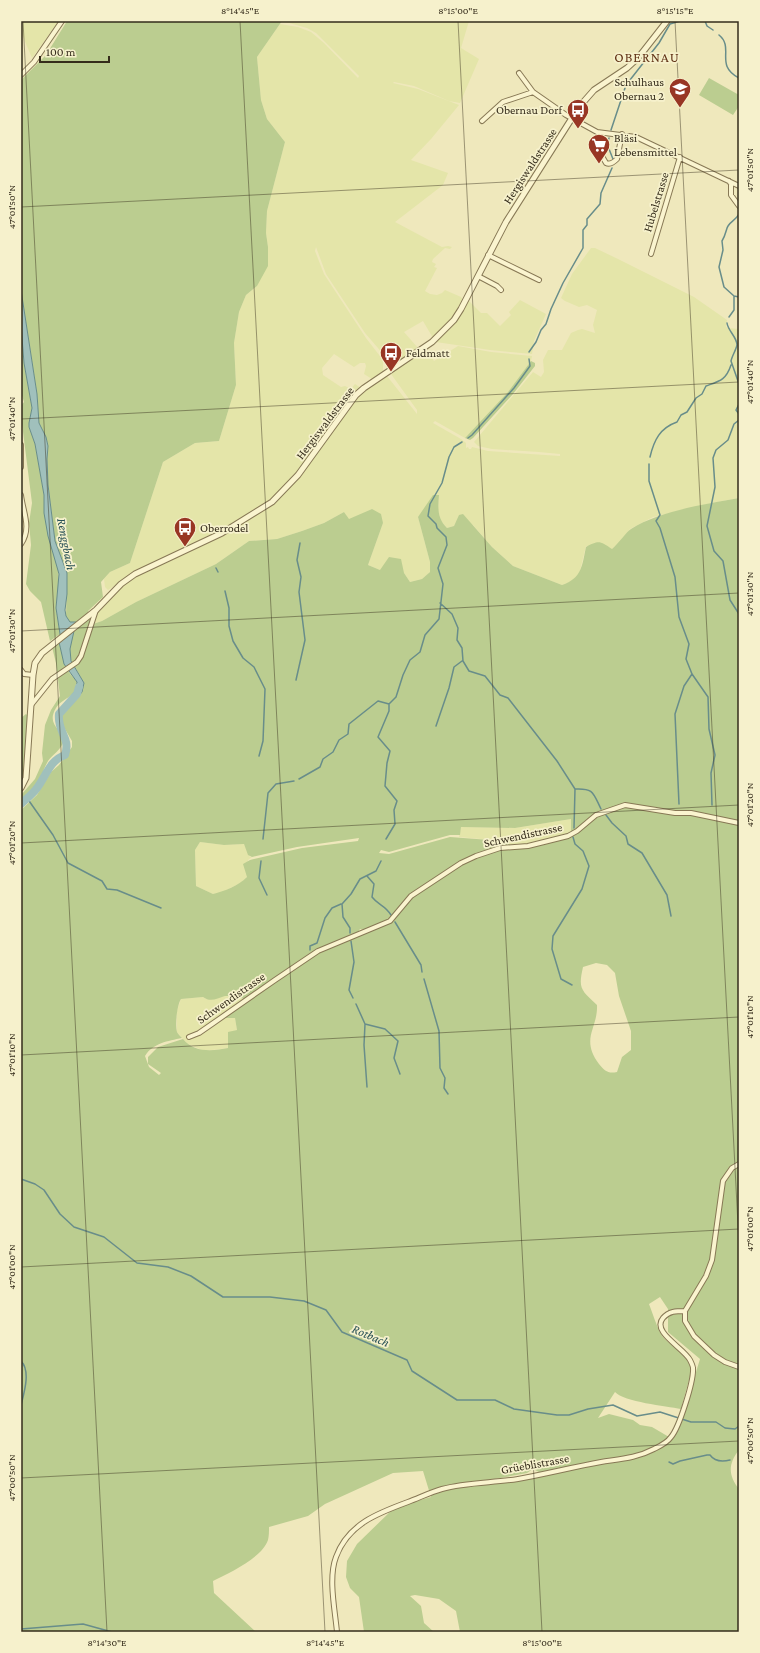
<svg xmlns="http://www.w3.org/2000/svg" width="760" height="1653" viewBox="0 0 760 1653" font-family="'Crimson Pro',serif">
<style>
.farmland{fill:#e4e5a9}
.green{fill:#bbcd90;fill-rule:evenodd}
.water{fill:#a0c0bc;stroke:#688d8a}
.lines{fill:none;stroke-linecap:round;stroke-linejoin:round}
.stream{stroke:#688d8a;stroke-width:1.5}
.river{stroke:#a0c0bc;stroke-width:8}
.minor-casing{stroke:#877855;stroke-width:6}
.tertiary-casing{stroke:#877855;stroke-width:7}
.minor{stroke:#faf4cf;stroke-width:4}
.tertiary{stroke:#faf4cf;stroke-width:5}
.ticks{fill:none;stroke:#352c1b;stroke-width:1;stroke-opacity:0.45}
.labels{text-anchor:middle;stroke-width:3.5;stroke-linejoin:round;paint-order:stroke}
.poi-label{font-size:12px;fill:#352c1b;stroke:#f6f1cc;text-anchor:start}
.street-label{font-size:12px;fill:#352c1b;stroke:#f6f1cc}
.water-label{font-size:13px;font-style:italic;fill:#295156;stroke:#f6f1cc}
.quarter-label{font-size:14px;letter-spacing:1px;fill:#633519;stroke:#f6f1cc}
.neatline{fill:none;stroke:#352c1b;stroke-width:1.5}
.ticks-label{font-size:10px;text-anchor:middle;fill:#352c1b}
</style>
<rect width="100%" height="100%" fill="#efe8bc"/>
<path class="farmland" d="M21 21H59L32 58 21 32Z
M282 21H469L461 48 479 59 460 103 449 101 414 86 394 82 393 83 418 89 459 105 431 139 411 160 448 173 443 185 395 222 442 247 448 246 452 247 450 249 445 248 433 259 432 262 436 264 434 267 437 268 425 291 430 294 437 295 442 293 445 290 461 297 463 300 458 309 444 328 433 338 423 321 404 332 418 348 387 369 384 355 365 333 326 274 316 247 315 251 324 274 366 338 383 360V372L372 379 364 374 366 366 365 363H360L354 367 334 354 322 368 323 375 341 387 345 386 351 389 355 384 361 388 298 473 271 500 239 521 199 543 134 572 108 590 105 587 104 579 110 572 130 563 163 462 195 443 219 441 236 385 234 343 239 312 246 295 257 286 268 247 266 233 267 211 285 142 267 119 261 100 257 57 280 24 298 27 311 32 324 43 358 78 359 76 316 33 307 28Z
M591 248H595L618 259 694 297 727 320 726 327 728 328 739 329V498L716 502 653 517 630 529 621 541 612 549 586 546 579 575 571 582 562 585 513 566 492 547 473 525 456 522 454 526 447 528 441 521 438 510 439 495 418 517 430 562V572L422 579 410 582 404 573 380 570 368 565 383 523 372 509 349 520 344 512 324 523 302 531 277 539 249 541 216 564 136 602 102 621 93 624 90 621 91 617 126 583 140 574 227 532 265 510 276 501 298 478 352 403 366 388 387 376 417 414V410L391 374V372L426 349 434 361 458 346 491 352 532 356 531 361 508 392 465 438 435 421 433 423 461 439 466 443V448L468 447 469 449H471L472 447 488 451 560 456V454L539 452 492 449 478 446 474 442 533 372 541 377 544 372 543 360 548 350H562L571 333 578 330 582 329 595 333 593 325 597 310 587 305 579 307 565 301 561 298 572 274Z
M468 300 481 313H487L500 326 511 315 509 312 520 300 546 314 534 341 532 354 490 350 436 342 452 327Z
M571 819V833L513 848 511 844 503 841 459 837 461 827 515 828Z
M200 842 224 845 244 844 250 857H252L248 860 247 877 242 882 223 892 213 894 196 886 195 850Z
M225 996 245 999 226 1018H235L237 1030 234 1031 228 1048 204 1051 186 1043 177 1032V1011L181 999 203 997 206 999Z"/>
<path class="green" d="M67 21H282L257 57 261 100 267 119 285 142 267 211 266 233 268 247V266L257 286 246 295 239 312 234 343 236 385 219 441 195 443 163 462 130 563 110 572 101 582 103 597 88 611 89 613 76 622 71 623 66 616 67 573 55 541 48 485 47 459 48 446 46 437 39 423 37 394 21 290V80L46 55Z
M709 78 739 95V106L733 115 699 95Z
M21 325 24 363 32 408 29 427 35 444 44 495V513L58 568 59 583 56 608 60 634 50 641 41 602 30 591 26 584 31 545 29 523 32 503 21 416V406L24 402 21 392Z
M531 361 535 363V366L513 394 473 438 470 440 465 438 508 392Z
M433 495H439C438 508 437 518 447 528L454 526 459 515 463 514 492 547 513 566 562 585C582 578 582 566 586 547 599 540 600 541 612 549 618 544 627 531 631 529 659 511 706 504 739 498V1450C728 1464 728 1475 739 1489V1632H460L456 1611 439 1599 415 1595 410 1596 421 1606 424 1623 434 1632H364L359 1597 350 1588 346 1577 347 1561 357 1544 395 1507 431 1497 423 1471 393 1473 325 1504 308 1516 269 1527C269 1531 269 1536 268 1540 262 1558 229 1573 213 1581L214 1593 256 1632H21V810L37 795 51 772 59 765 72 747V741L62 724 60 717 61 713 78 697 82 692 84 683 71 660 70 649 73 632 91 617 90 621 93 624 102 621 136 602 216 564 249 541 277 539 302 531 324 523 344 512 349 519 372 509 381 514 383 523 368 565 380 570 389 557 401 559 404 573 410 582 422 579 430 572V562L418 517ZM571 819V833L568 837 539 845 496 850 470 860 414 895 390 922 318 952 287 972 224 1017 226 1018H235L237 1030 228 1032V1048C213 1051 194 1053 183 1039L158 1047 148 1057V1064L161 1073 159 1075 149 1067 145 1056C153 1043 168 1041 182 1038 180 1036 178 1034 177 1032 175 1025 177 1005 181 999L203 997C211 1003 217 998 225 996 231 996 240 998 245 999L312 954 357 934 360 929 365 930 389 920 407 898 465 860 481 853 511 845 503 841 450 837 389 854 379 853 381 850 389 852 450 835H460L461 827 515 828ZM359 838 358 841 302 848 250 860 243 864 247 877C238 886 225 891 213 894L196 886 195 850 200 842 224 845 244 844 248 855 252 857 297 847ZM596 963 607 965 615 973 619 996 631 1031V1050L622 1057 617 1072C608 1074 605 1071 599 1064 580 1038 598 1029 597 1005 581 990 578 989 583 967ZM660 1297 668 1309V1332L700 1359 678 1431C670 1443 658 1451 644 1456 629 1461 613 1461 598 1464 564 1471 529 1478 494 1482L495 1479 527 1473 533 1469 541 1473C556 1470 571 1467 586 1464 609 1460 656 1459 669 1437L652 1427 640 1425 633 1420 609 1414 598 1418 615 1392C624 1402 666 1406 681 1409L692 1369C688 1347 669 1348 661 1334 656 1325 653 1314 649 1304Z
M59 642C62 652 64 663 69 672 71 676 76 678 77 684 78 696 61 699 56 708 45 726 65 730 63 742 62 749 52 755 48 761 43 770 40 781 34 789 31 793 25 798 21 802V795L35 779 43 761 42 753 45 725 51 710 60 696 56 663 52 647Z
M26 714 28 716 24 770 21 783V718Z"/>
<path class="water" d="M21 290 37 394 39 423 46 437 48 446 47 459 48 485 55 541 67 573V594L65 610 66 616 70 622H76L70 649 71 661 84 683 82 692 78 697 72 695 76 690 77 682 64 664 59 642 60 634 56 608 59 574 48 536 44 513V495L35 444 29 427V423L32 408 24 363 21 325Z"/>
<g class="lines">
<path class="stream" d="M705 21 707 26 713 30
M719 35C735 48 714 65 739 78
M611 130 626 85 659 43 670 24 680 21
M609 138 607 144 613 159
M734 296 724 287 719 267 723 250 722 241C726 235 726 229 728 226 731 221 735 221 739 214
M734 296 739 297
M729 317 734 310V296
M727 323C728 331 737 337 737 345 736 350 732 356 731 361L739 384
M529 352 536 342 541 330 546 324 551 309 563 283 583 248V230L587 225V219L600 204 601 193 612 168
M739 404 736 410 739 414
M739 420 734 424 728 440 716 450 713 458 715 487 707 526 714 551 723 561 730 600 739 614
M468 438 472 435 514 388 530 366 529 359
M650 457C654 440 660 428 677 422L681 415 687 412 696 398 702 394 706 386C720 381 726 380 731 365
M649 464V481L660 515 656 521 660 528 675 577 679 617 689 644 686 659 692 674 708 697 709 729 715 755 711 773 712 805
M216 568 218 572
M225 591 229 608V626L233 641 243 658 254 667 265 689 263 741 259 756
M440 603 452 614 458 628 457 640 462 648 463 661 469 671 485 676 500 695 508 698 557 761 575 789 574 828
M296 680 305 640 299 592 301 577 297 560 300 543
M436 726 449 688 454 667 462 661
M299 779 320 767 323 759 333 752 339 740 348 734 349 724 378 701 389 704
M575 789C594 788 593 793 601 809
M27 798 53 835 68 863 102 881 107 889 117 890 161 908
M679 804 675 714 684 686 692 674
M606 815 612 823 626 836 628 844 642 853 667 895 671 916
M263 839 268 793 276 784 294 781
M386 839 395 824 394 810 397 801 385 786 387 763 390 751 378 737 389 711V704L396 697 403 675 410 660 420 652 425 635 439 619 443 584 438 568 447 545 446 537 437 528 436 524 428 516 430 504 442 483 449 457 454 447 462 442
M261 861 259 878 267 895
M367 876 374 884 372 897C378 905 385 905 391 915
M395 922 421 965 422 972
M350 933V928L343 917 342 904 351 894 360 879 376 871 381 861
M351 941 354 962 349 990 353 998
M310 950V946L317 943 325 918 332 908 341 904
M424 979 439 1031 440 1068 445 1078 444 1088 448 1094
M572 985 561 979 552 949 553 936 582 889 589 866 583 851 575 844 573 837
M356 1004 365 1024 385 1029 398 1041 394 1058 400 1074
M365 1024 364 1045 367 1087
M21 1179 35 1184 44 1190 60 1214 74 1227 104 1237 137 1263 168 1267 191 1276 223 1297H270L304 1301 326 1310 342 1332 407 1360 412 1371 457 1400H495L514 1409 557 1415H569L588 1409 613 1405 637 1416 660 1412 691 1422H716L725 1428 735 1429 739 1426
M21 1361C31 1371 24 1393 21 1405
M669 1462 673 1464 680 1461 707 1455H710C715 1462 722 1462 730 1460
M21 1629 83 1624 112 1632"/>
<path class="river" d="M21 804C26 799 33 794 37 788 46 776 50 760 65 755 71 737 57 733 59 714L77 694 79 687"/>
<g class="minor-casing">
<path id="minor" d="M519 73 533 92 566 115 597 132 636 137 739 186
M21 75 34 62 62 21
M482 121 503 102 533 92
M599 151 606 163C610 165 614 162 617 159L622 134
M729 181 731 184V195L739 206
M651 254 680 157
M488 255 539 280
M478 276 497 286 501 290
M21 445V467
M21 495C23 512 32 528 21 544
M21 670 24 674 33 675
M32 704 52 679 77 662 81 656 96 610
M189 1037 199 1033 212 1024 275 980 318 951 390 921 411 896 461 863 476 856 500 848 528 846 568 836 577 831 596 815 625 805 675 813H691L739 823
M739 1164 732 1168 723 1181 712 1260 706 1276 685 1311V1321L694 1336 714 1355 725 1362 739 1367
M337 1632C335 1610 328 1578 336 1557 348 1524 378 1513 408 1502 419 1498 431 1492 442 1489 466 1482 493 1483 518 1479 546 1474 573 1467 601 1462 620 1459 637 1458 654 1449 660 1446 667 1443 671 1437 679 1428 694 1381 693 1368 693 1366 691 1362 690 1360 684 1348 651 1332 663 1318 669 1311 676 1311 685 1311"/>
</g>
<g class="tertiary-casing">
<path id="tertiary" d="M21 788 26 778 33 675 35 663 42 653 96 610 121 584 135 574 222 533 272 502 298 475 356 395 364 388 432 342 454 320 461 309 506 222 579 107 594 90 627 68 638 58 667 21"/>
</g>
<use href="#minor" class="minor"/>
<use href="#tertiary" class="tertiary"/>
</g>
<path class="ticks" d="M23 21 107 1632M240 21 325 1632M458 21 542 1632M675 21 739 1244M21 207 739 170M21 419 739 382M21 631 739 593M21 843 739 805M21 1055 739 1017M21 1267 739 1229M21 1478 739 1441"/>
<defs>
<g id="school-pin" transform="scale(1.15)"><path d="M0 17L-7.5 6A9.5 9.5 0 1 1 7.5 6Z" fill="#983624" stroke="#f6f1cc"/><path d="M0-5L7-2L0 1L-7-2ZM-4 1L0 2.5L4 1V4Q0 6-4 4Z" fill="#fff"/></g>
<g id="bus-pin" transform="scale(1.15)"><path d="M0 17L-7.5 6A9.5 9.5 0 1 1 7.5 6Z" fill="#983624" stroke="#f6f1cc"/><path d="M-5-6H5V4H4V6H2V4H-2V6H-4V4H-5ZM-3.5-4V0h7V-4ZM-3.5 1.2v1.5H-2V1.2ZM2 1.2v1.5H3.5V1.2Z" fill="#fff"/></g>
<g id="supermarket-pin" transform="scale(1.15)"><path d="M0 17L-7.5 6A9.5 9.5 0 1 1 7.5 6Z" fill="#983624" stroke="#f6f1cc"/><path d="M-6-5.5h2.5l.6 2H6L4.5 2H-2.5L-4.4-4H-6ZM-1.5 3.2a1.3 1.3 0 1 0 .1 0ZM3 3.2a1.3 1.3 0 1 0 .1 0Z" fill="#fff"/></g>
</defs>
<g fill-rule="evenodd">
<use href="#school-pin" x="680" y="89"/>
<use href="#bus-pin" x="578" y="110"/>
<use href="#supermarket-pin" x="599" y="145"/>
<use href="#bus-pin" x="391" y="353"/>
<use href="#bus-pin" x="185" y="528"/>
</g>
<g class="labels">
<g class="poi-label">
<text x="664" y="86" text-anchor="end">Schulhaus<tspan x="664" dy="14">Obernau 2</tspan></text>
<text x="562" y="114" text-anchor="end">Obernau Dorf</text>
<text x="614" y="142">Bläsi<tspan x="614" dy="14">Lebensmittel</tspan></text>
<text x="406" y="357">Feldmatt</text>
<text x="200" y="532">Oberrodel</text>
</g>
<g class="street-label">
<text transform="translate(530 166) rotate(-57)" y="4">Hergiswaldstrasse</text>
<text transform="translate(656 202) rotate(-73)" y="4">Hubelstrasse</text>
<text transform="translate(325 423) rotate(-53)" y="4">Hergiswaldstrasse</text>
<text transform="translate(523 835) rotate(-12)" y="4">Schwendistrasse</text>
<text transform="translate(231 998) rotate(-35)" y="4">Schwendistrasse</text>
<text transform="translate(535 1464) rotate(-10)" y="4">Grüeblistrasse</text>
</g>
<g class="water-label">
<text transform="translate(67 544) rotate(79)" y="5">Renggbach</text>
<text transform="translate(371 1335) rotate(23)" y="5">Rotbach</text>
</g>
<g class="quarter-label">
<text x="647" y="62">OBERNAU</text>
</g>
</g>
<rect width="760" height="1653" fill="none" stroke="#f6f1cc" stroke-width="44"/>
<path d="M40 56v6h69v-6" fill="none" stroke="#352c1b" stroke-width="2"/>
<text x="46" y="56" font-size="12" fill="#352c1b" stroke="#f6f1cc" stroke-width="3" paint-order="stroke">100 m</text>
<rect x="22" y="22" width="716" height="1609" class="neatline"/>
<g class="ticks-label">
<text x="240" y="14">8°14'45"E</text>
<text x="458" y="14">8°15'00"E</text>
<text x="675" y="14">8°15'15"E</text>
<text transform="translate(749 170) rotate(-90)" y="4">47°01'50"N</text>
<text transform="translate(11 207) rotate(-90)" y="4">47°01'50"N</text>
<text transform="translate(749 382) rotate(-90)" y="4">47°01'40"N</text>
<text transform="translate(11 419) rotate(-90)" y="4">47°01'40"N</text>
<text transform="translate(749 594) rotate(-90)" y="4">47°01'30"N</text>
<text transform="translate(11 631) rotate(-90)" y="4">47°01'30"N</text>
<text transform="translate(749 805) rotate(-90)" y="4">47°01'20"N</text>
<text transform="translate(11 843) rotate(-90)" y="4">47°01'20"N</text>
<text transform="translate(749 1017) rotate(-90)" y="4">47°01'10"N</text>
<text transform="translate(11 1055) rotate(-90)" y="4">47°01'10"N</text>
<text transform="translate(749 1229) rotate(-90)" y="4">47°01'00"N</text>
<text transform="translate(11 1267) rotate(-90)" y="4">47°01'00"N</text>
<text transform="translate(749 1441) rotate(-90)" y="4">47°00'50"N</text>
<text transform="translate(11 1478) rotate(-90)" y="4">47°00'50"N</text>
<text x="107" y="1646">8°14'30"E</text>
<text x="325" y="1646">8°14'45"E</text>
<text x="542" y="1646">8°15'00"E</text>
</g>
</svg>
